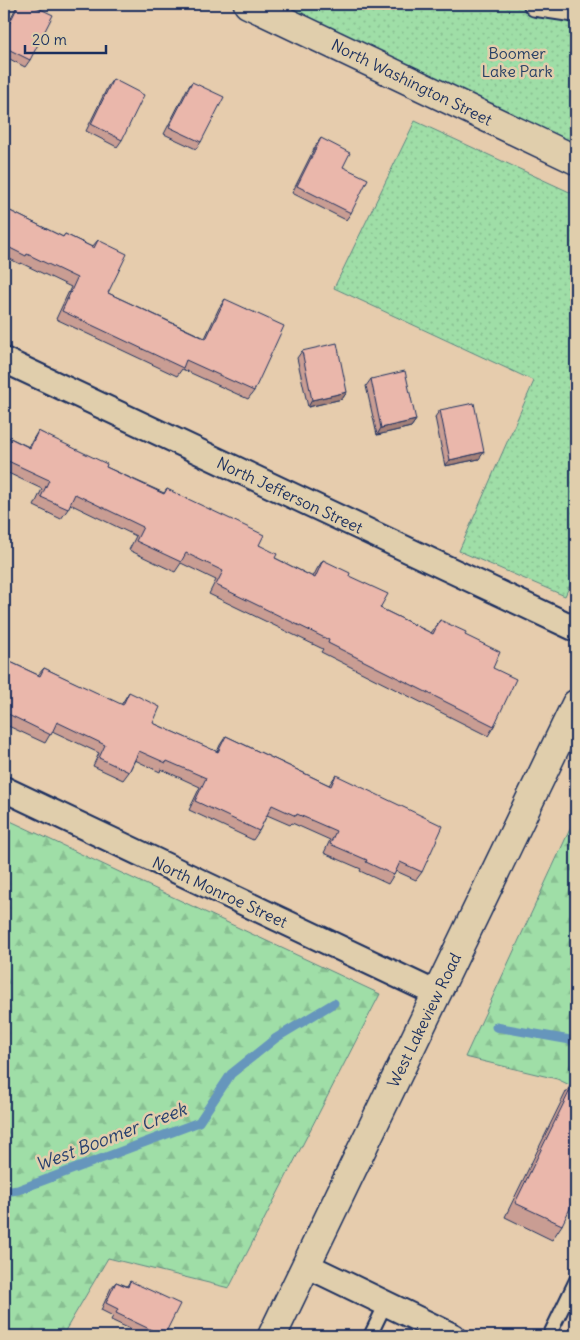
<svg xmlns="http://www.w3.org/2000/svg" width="580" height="1340" viewBox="0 0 580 1340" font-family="Delius,sans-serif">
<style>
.green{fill:url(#green-dots);stroke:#5d8682}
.forest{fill:url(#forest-firs);stroke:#5d8682}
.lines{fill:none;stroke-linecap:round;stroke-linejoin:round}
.stream{stroke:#6696bc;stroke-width:9}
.service-casing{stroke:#1b2f5e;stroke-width:16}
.minor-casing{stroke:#1b2f5e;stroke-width:28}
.secondary-casing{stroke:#1b2f5e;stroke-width:31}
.service{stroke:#e0ceac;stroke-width:12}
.minor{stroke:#e0ceac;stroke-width:24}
.secondary{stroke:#e0ceac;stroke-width:28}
.wall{fill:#c99d93;stroke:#1b2f5e}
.shaded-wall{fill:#a48078;stroke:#1b2f5e}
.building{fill:#eab7ab;stroke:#1b2f5e}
.labels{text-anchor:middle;stroke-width:5;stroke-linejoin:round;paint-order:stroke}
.park-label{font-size:16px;fill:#284065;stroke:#e0ceac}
.street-label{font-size:16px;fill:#1b2f5e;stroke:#e0ceac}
.water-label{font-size:18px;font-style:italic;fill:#28406e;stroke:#e0ceac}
</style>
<defs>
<pattern id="green-dots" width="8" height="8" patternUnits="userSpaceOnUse" patternTransform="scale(1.25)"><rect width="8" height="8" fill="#9fdea7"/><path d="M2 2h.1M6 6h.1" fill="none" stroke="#88bf92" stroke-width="1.8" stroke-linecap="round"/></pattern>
<pattern id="forest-firs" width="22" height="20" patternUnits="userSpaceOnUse" patternTransform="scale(1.25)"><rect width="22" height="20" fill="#9fdea7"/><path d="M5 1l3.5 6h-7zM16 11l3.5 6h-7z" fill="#88bf92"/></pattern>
</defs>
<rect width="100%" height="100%" fill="#e6ccad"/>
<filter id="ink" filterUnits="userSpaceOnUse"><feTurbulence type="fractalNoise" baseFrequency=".02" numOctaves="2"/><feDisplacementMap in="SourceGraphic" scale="10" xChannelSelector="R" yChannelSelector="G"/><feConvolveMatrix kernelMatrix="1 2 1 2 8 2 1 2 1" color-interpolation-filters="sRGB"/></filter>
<g filter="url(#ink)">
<path class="green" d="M259 4H576V154Z
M415 121 576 195V572L565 596 459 551 534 381 334 288Z"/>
<path class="forest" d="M576 816V1088L557 1079 465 1057Z
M4 818 380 994 229 1288 108 1258 62 1336H4Z"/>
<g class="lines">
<path class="stream" d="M496 1027 576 1041
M4 1192 18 1190 199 1122 231 1074 276 1038 334 1003"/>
<g class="service-casing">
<path id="service" d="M370 1336 386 1303
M549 1336 576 1280"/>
</g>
<g class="minor-casing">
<path id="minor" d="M536 4 576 10
M4 360 576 629
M4 789 437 994
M306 1265 453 1336"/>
</g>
<g class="secondary-casing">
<path id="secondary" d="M248 4 576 160
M272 1336 576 704"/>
</g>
<use href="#service" class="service"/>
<use href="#minor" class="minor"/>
<use href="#secondary" class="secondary"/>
</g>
<path class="wall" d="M18 4H30V60L25 67 4 56V31Z
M113 79 122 140 117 147 86 131 108 86Z
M192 82 201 142 196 149 164 134 187 89Z
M321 138 343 167 351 213 346 220 292 193 316 145Z
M4 208 63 237 65 234 92 247 98 240 108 293 205 338 219 308 225 299 254 391 248 399 182 369 177 376 56 319 71 287 21 263 20 264 4 256Z
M302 351 347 392 342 399 308 407 297 358Z
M371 379 416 420 411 427 377 435 366 386Z
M440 410 479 459 445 466 435 417Z
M38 431 106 467 164 493 167 489 259 545 275 558 313 577 317 569 323 560 349 576 380 608 431 633 440 620 465 635 493 668 494 726 488 736 321 652 323 649 209 594 216 580 181 563 175 572 129 550 136 536 70 504 68 509 61 519 34 506 42 489 4 471V435L29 447 32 441Z
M4 659 38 675 44 668 121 705 129 692 153 723 217 752 220 745 226 736 329 785 336 775 422 872 416 880 396 871 388 884 360 871 361 869 324 853 330 840 292 823 290 825 267 815 259 831 253 840 189 810 200 787 161 769 160 772 135 760 129 772 123 780 93 766 99 753 52 731 45 743 4 724Z
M576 1078 562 1225 552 1240 505 1217 566 1092Z
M130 1281 164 1336H145L111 1320 113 1316 101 1310 111 1288 116 1282 127 1286Z"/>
<path class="shaded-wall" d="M347 392 342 399 308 407 312 400Z
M416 420 411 427 377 435 381 428Z
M484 452 479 459 445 466 450 460Z"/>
<path class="building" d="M19 4H30L53 15 30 60 4 47V34Z
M113 79 144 95 122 140 91 124Z
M192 82 224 97 201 142 169 127Z
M321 138 350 153 343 167 368 179 351 213 297 186Z
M4 208 63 237 65 234 94 248 98 240 127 254 108 293 206 339 225 299 284 326 254 391 186 360 183 368 62 311 77 278 27 254 26 256 4 245Z
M337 343 347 392 312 400 302 351Z
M405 371 416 420 381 428 371 379Z
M474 403 484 452 450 460 440 410Z
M38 431 107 464 106 467 164 494 167 489 264 535 259 545 277 554 275 558 315 578 323 560 350 573 349 576 388 594 380 608 433 634 440 620 466 632 465 635 500 652 493 668 516 679 494 726 328 643 329 640 216 585 223 571 186 553 181 562 136 541 143 527 75 494 68 509 41 497 49 480 8 461 4 470V435L30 448Z
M4 659 40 676 44 668 123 705 129 692 160 707 153 723 218 752 226 736 331 786 336 775 443 826 422 872 400 862 394 875 366 862 367 860 330 844 336 831 297 814 296 816 272 805 259 831 195 801 206 778 167 761 166 763 139 751 129 772 99 758 105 745 57 722 51 735 4 712Z
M576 1078V1196L562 1225 515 1203Z
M130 1281 180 1304 164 1336 116 1313 118 1309 106 1303 116 1282 128 1287Z"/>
</g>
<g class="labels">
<g class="park-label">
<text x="517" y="59">Boomer<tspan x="517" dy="18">Lake Park</tspan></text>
</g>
<g class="street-label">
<text transform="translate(412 82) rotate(26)" y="6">North Washington Street</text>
<text transform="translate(290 495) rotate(25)" y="6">North Jefferson Street</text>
<text transform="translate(220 892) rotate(25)" y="6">North Monroe Street</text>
<text transform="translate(424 1020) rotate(-64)" y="6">West Lakeview Road</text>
</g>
<g class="water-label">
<text transform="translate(111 1137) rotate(-21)" y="6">West Boomer Creek</text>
</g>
</g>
<rect width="580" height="1340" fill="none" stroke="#e0ceac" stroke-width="20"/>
<rect x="10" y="10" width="560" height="1320" fill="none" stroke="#1b2f5e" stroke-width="2" filter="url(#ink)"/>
<path d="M25 45v8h81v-8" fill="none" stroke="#1b2f5e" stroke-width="2.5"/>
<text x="32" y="45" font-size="15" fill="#1b2f5e" stroke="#e0ceac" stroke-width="4" paint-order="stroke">20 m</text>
</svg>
